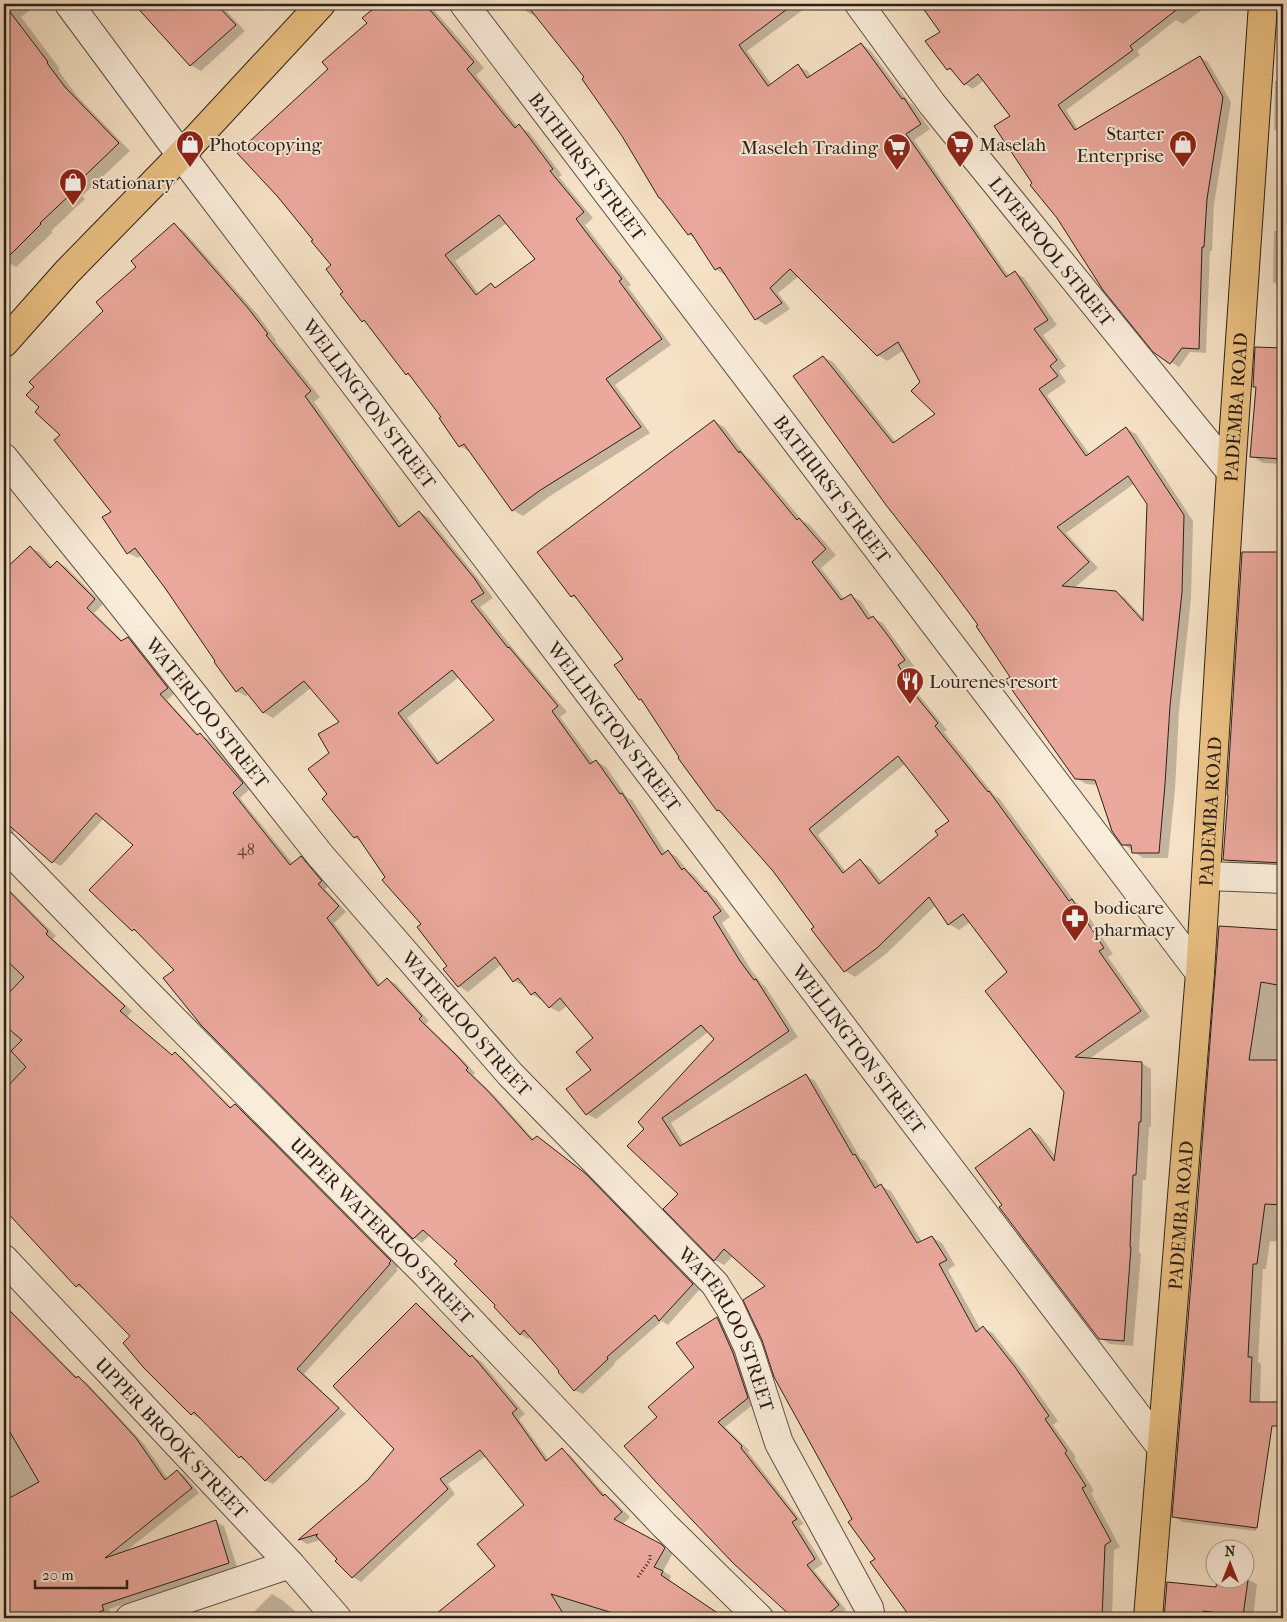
<svg xmlns="http://www.w3.org/2000/svg" width="1287" height="1622" viewBox="0 0 1287 1622" font-family="'IM FELL French Canon',serif">
<style>
.shadow{fill:#0003;fill-rule:evenodd}
.building{fill:#eba99d;stroke:#2c201a;fill-rule:evenodd}
.lines{fill:none;stroke-linecap:round;stroke-linejoin:round}
.minor-casing{stroke:#5e5045;stroke-width:30}
.major-casing{stroke:#2c201a;stroke-width:30}
.path{stroke:#2c201a;stroke-width:3;stroke-dasharray:1 2.5;stroke-linecap:butt}
.minor{stroke:#f9ecda;stroke-width:28}
.major{stroke:#ebc183;stroke-width:28}
.labels{text-anchor:middle;stroke-width:4;stroke-linejoin:round;paint-order:stroke}
.number-label{font-size:16px;fill:#5c423b}
.poi-label{font-size:19px;fill:#2c201a;stroke:#f9ecda;text-anchor:start}
.street-label{font-size:19px;fill:#2c201a;stroke:#f9ecda}
</style>
<rect width="100%" height="100%" fill="#f6e2c6"/>
<filter id="stains"><feTurbulence type="fractalNoise" baseFrequency=".004" numOctaves="4"/><feColorMatrix values="0 0 0 0 .2 0 0 0 0 .09 0 0 0 0 .02 0 0 0 .5 -.17"/></filter>
<radialGradient id="worn" r=".72"><stop offset=".6" stop-color="#630" stop-opacity="0"/><stop offset="1" stop-color="#630" stop-opacity=".3"/></radialGradient>
<path class="shadow" d="M4 4H23L29 11 21 17 60 69 58 70 77 96 130 151 82 196 85 199 51 231 53 232 16 267 4 260Z
M129 4H220L245 31 201 71 191 65 137 6 136 7Z
M380 4H429L484 68 476 75 518 127 529 132 562 175 559 177 593 218 585 225 631 285 628 287 671 345 615 385 650 433 550 496 523 516 513 510 470 452 460 446 443 417 413 378 406 374 369 324 363 321 345 292 333 266 330 69 368 23ZM507 223 537 259 497 288 491 285 479 294 455 261Z
M522 4H811L747 51 772 85 798 66 808 71 811 77 861 44 870 50 909 102 913 105 930 129 914 140 1009 276 1015 272 1024 278 1057 325 1043 335 1066 366 1059 371 1066 382 1047 395 1090 455 1126 428 1136 434 1193 521 1191 598 1179 711 1175 790 1168 858H1143L1123 844 1098 785 1086 784 1076 778 980 625 823 357 833 362 896 442 937 414 922 382 904 350 887 361 878 355 799 276 778 293 790 309 766 325 756 319 725 275 716 269 696 239 688 234 586 77 538 17H537L527 12ZM1135 483 1148 504 1144 619 1125 598 1115 592 1074 588 1098 568 1066 533Z
M921 4H1210L1183 24 1176 20 1137 51 1140 55 1066 110 1078 129 1200 57 1208 62 1231 102 1214 204 1212 251H1210L1206 353 1190 352 1179 367 1171 362 1033 184 1011 116 984 80 973 89 965 84 956 73 948 69 942 32Z
M1280 16H1283V288L1273 282 1274 231H1277L1283 134 1274 129 1275 81H1280Z
M174 225 184 231 258 315 276 340 275 341 320 397 314 402 402 525 419 512 429 518 484 586 493 598 480 607 516 652 567 712 560 717 594 763 596 761 606 767 627 797 632 800 666 853 668 852 677 857 688 871 694 875 712 895 716 898 730 917 722 923 750 968 762 984 765 986 798 1037 671 1123 684 1145 806 1076 815 1081 861 1159 865 1161 880 1186 891 1191 922 1242 932 1237 942 1243 955 1265 948 1270 981 1330 983 1328 993 1333 1024 1373 1058 1421 1053 1425 1076 1457 1074 1458 1094 1491 1091 1493 1120 1547 1114 1550 1112 1618H908L906 1615 909 1613 854 1520 767 1286 733 1256 724 1265 715 1260 646 1129 716 1039 708 1032 596 1119 587 1114 595 1039 568 1005 559 1012 549 1007 543 999 541 1000 532 994 525 985 524 986 514 981 502 964 468 992 459 986 449 966 423 924 362 842 355 838 323 799 329 795 331 754 340 722 311 688 273 718 263 712 249 694 246 696 236 691 142 555 138 558 128 553 113 512 62 435 105 311 138 267ZM459 677 496 720 440 763 407 718Z
M1256 348 1283 349V464L1263 463 1252 456 1257 387Z
M714 421 724 427 746 456 750 459 803 521 810 525 836 555 821 568 845 600 851 596 861 601 872 618 883 623 898 644 914 666 907 671 911 677 907 680 947 730 944 732 995 796 999 798 1075 902 1082 906 1113 954 1108 957 1150 1017 1089 1059 1141 1063 1151 1069V1127H1149L1146 1180H1143L1139 1252 1141 1254 1133 1346 1110 1344 1100 1338 1003 1205 1030 1129 1040 1135 1056 1157 1065 1092 1009 973 970 922 959 930 949 924 936 905 887 953 855 977 845 971 774 870 724 813 718 810 645 702 640 699 625 659 580 601 572 596 539 552ZM906 763 951 821 940 835 882 882 870 867 860 861 846 872 818 835Z
M31 548 39 552 53 567 58 562 66 567 103 604 94 613 123 641 128 638 136 643 175 693 167 700 199 735 208 739 251 788 240 798 293 864 301 857 309 862 329 886 325 889 346 912 334 923 381 985 387 979 396 984 429 1021 426 1024 464 1061 475 1073 473 1075 495 1096 534 1140 545 1142 594 1180 700 1289 668 1325 662 1321 614 1363 615 1364 583 1394 574 1390 561 1371 531 1336 528 1339 520 1334 459 1261 430 1235 422 1243 414 1238 175 970 141 934 133 930 134 845 104 818 61 866 53 862 16 829 12 834 4 837V572Z
M1243 553H1283V869L1236 866 1224 859 1229 795Z
M4 884 56 936 53 939 132 1011 127 1017 173 1056 175 1053 183 1058 232 1108 235 1105 243 1110 399 1266 396 1269 398 1270 304 1374 346 1414 273 1484 265 1480 247 1462 239 1457 201 1417 200 1419 192 1414 132 1336 86 1289 85 1290 77 1286 4 1208Z
M1220 927 1283 933V1242L1270 1241 1266 1269H1263L1258 1362 1261 1364 1256 1531 1183 1522 1173 1516Z
M416 1304 424 1309 472 1357 481 1361 525 1414 519 1419 549 1460 562 1450 570 1455 607 1497 614 1501 630 1517 622 1525 673 1553 663 1571 671 1576 669 1581 724 1618H433L497 1566 526 1505 486 1456 448 1484 455 1494 361 1582 353 1577 339 1559 321 1540 307 1544 300 1540 369 1481 395 1449Z
M4 1306 9 1309 78 1378 86 1382 144 1444 168 1479 177 1471 185 1476 199 1493 125 1552 216 1522 224 1526 237 1567 109 1609 111 1615 103 1618H4Z
M717 1318 725 1323 755 1403 725 1427 750 1451 748 1452 804 1524 799 1526 823 1564 814 1570 846 1610 841 1614 845 1618H795L734 1562 659 1417 695 1367Z
M1244 1578 1257 1584 1253 1618H1165L1168 1584 1217 1588 1218 1580H1244Z
M272 1594 282 1600 303 1618H248Z"/>
<path class="building" d="M4 4 48 62 47 63 65 87 119 143 71 189 73 192 40 223 41 224 4 261Z
M134 4H216L236 25 190 66Z
M379 4H425L474 62 467 69 515 128 519 124 553 169 550 171 584 212 576 219 622 279 619 281 662 339 606 379 641 427 539 491 512 511 464 444 459 447 439 418 441 417 408 373 406 375 364 320 362 322 340 294 343 292 326 269 331 265 311 241 313 240 278 197 237 153 328 69 322 62 367 23 362 18ZM499 215 535 259 495 288 491 283 476 295 445 255Z
M526 4H794L739 45 768 86 798 64 807 78 861 43 902 99 904 98 921 124 906 134 1006 277 1015 271 1048 320 1034 329 1057 360 1050 366 1058 376 1039 389 1086 456 1126 427 1184 515 1182 592 1170 706 1165 784 1159 853H1132L1131 845H1122L1112 831 1095 780 1075 779 1005 680 1010 677 976 626 978 625 941 575 886 505 793 376 823 356 893 443 935 414 911 391 920 382 898 342 877 356 790 269 770 288 782 303 755 320 720 267 715 270 691 233 688 235 660 198H659L622 136 582 79 584 77ZM1128 476 1147 504 1143 621 1116 591 1062 586 1089 562 1057 527Z
M920 4H1184L1130 46 1133 50 1058 105 1075 130 1200 56 1223 97 1207 199 1204 247H1202L1199 349 1182 348 1170 364 1153 352 1103 290 1057 218 1030 185 1032 183 994 126 1010 116 978 74 964 85 950 68 947 70 925 41 940 32Z
M174 223 248 308 268 334 266 335 311 391 305 396 399 527 419 511 475 579 484 593 471 601 508 648 509 647 558 706 552 711 590 764 596 760 620 794 622 793 662 855 668 850 682 870 684 868 705 892 706 891 721 911 713 917 740 961 754 980 756 979 789 1031 662 1118 680 1146 806 1074 853 1155 855 1154 875 1188 881 1184 917 1243 932 1236 947 1260 939 1264 976 1332 983 1326 1015 1367 1049 1416 1045 1419 1067 1451 1065 1453 1086 1486 1082 1488 1111 1541 1105 1545 1102 1618H911L870 1562 875 1559 848 1522 852 1519 774 1377 762 1340 743 1300 765 1286 724 1249 714 1261 663 1209 678 1194 627 1146 644 1129 638 1122 714 1039 701 1025 586 1115 566 1089 591 1070 576 1052 593 1038 560 998 549 1008 535 992 531 995 518 978 513 982 495 957 458 987 443 969 447 966 417 927 421 924 382 880 385 877 357 836 354 838 322 799 327 794 308 769 329 753 318 734 339 722 304 681 263 713 242 687 236 692 214 662 215 661 165 588 135 548 127 554 102 517 111 512 54 440 60 435 35 412 39 407 26 395 34 387 29 382 103 311 96 302 136 267 131 261ZM452 670 494 720 437 764 398 713Z
M1255 347 1283 348V459L1250 457 1256 387H1253Z
M714 420 739 453 740 451 797 520 799 518 826 549 812 562 841 600 851 594 868 619 873 616 889 637 905 660 898 665 902 671 898 674 938 723 935 726 988 792 989 791 1069 901 1072 899 1104 948 1099 951 1141 1011 1075 1057 1142 1062 1141 1122H1139L1136 1175H1133L1130 1247H1131L1124 1341 1099 1339 999 1207 1002 1205 975 1168 1030 1128 1054 1161 1064 1092 985 991 1007 972 963 914 948 925 929 897 877 948 844 972 811 929 814 927 773 871 719 810 717 811 678 758 679 757 641 699 639 700 614 665 623 659 574 595 571 597 537 552ZM898 756 949 821 935 831 938 835 879 884 860 859 843 873 809 829Z
M30 546 50 568 57 561 95 599 87 608 121 641 128 637 168 688 160 694 197 735 200 733 243 783 233 793 290 865 301 856 322 881 318 884 339 906 327 918 378 986 387 978 422 1016 419 1019 456 1055 468 1068 466 1070 487 1090 532 1140 537 1136 586 1174 693 1284 659 1321 655 1315 607 1357 608 1359 574 1391 558 1372 559 1371 524 1330 520 1335 494 1307 495 1305 454 1264 457 1261 423 1230 413 1239 201 1025 163 978 174 970 134 929 132 931 89 890 133 845 96 813 52 863 4 821V570Z
M1242 552H1283V863L1223 860 1228 795H1227Z
M4 886 48 931 46 934 125 1006 120 1011 172 1055 175 1052 230 1108 235 1104 391 1261 389 1263 390 1264 297 1369 339 1408 265 1481 241 1456 239 1458 194 1412 191 1415 143 1367 123 1343 130 1336 79 1284 76 1287 4 1209V1090L26 1067 11 1051 22 1040 4 1025V998L24 977 4 958Z
M1219 926 1282 930 1283 986 1261 982 1249 1060H1283V1205L1265 1204 1257 1264H1253L1248 1357H1252L1250 1402H1278V1426H1272L1257 1528 1172 1517 1197 1210Z
M416 1303 470 1357 472 1355 517 1409 512 1413 546 1461 562 1448 603 1496 605 1494 622 1512 614 1519 661 1544 665 1548 654 1567 663 1571 661 1575 725 1618H629L551 1594 566 1618H431L495 1566 477 1544 524 1505 480 1450 440 1479 448 1489 352 1578 335 1561 337 1559 316 1536 318 1534 298 1540 368 1480 394 1449 333 1386Z
M4 1305 76 1378 78 1376 104 1403 136 1438 165 1480 177 1470 192 1488 105 1558 216 1520 229 1563 102 1605 104 1610 85 1618H4V1501L39 1482 4 1422Z
M717 1317 733 1353 748 1398 718 1422 742 1446 741 1448 797 1519 792 1522 815 1559 807 1565 839 1605 823 1618H793L733 1563 655 1481 624 1446 657 1417 648 1407 694 1367 676 1343Z
M1217 1580H1248L1243 1616 1203 1611V1618H1164L1167 1582 1216 1587Z"/>
<g class="lines">
<g class="minor-casing">
<g id="minor">
<path id="s1" d="M69 4 181 155 1161 1447"/>
<path id="s2" d="M464 4 1200 973"/>
<path id="s3" d="M859 4 932 104 1231 472"/>
<path id="s4" d="M4 458 113 593 320 855 510 1074 715 1284 730 1308 748 1347 779 1443 869 1608 871 1618"/>
<path id="s5" d="M4 845 152 998 427 1275 664 1525 759 1618"/>
<path d="M1207 876 1283 879"/>
<path id="s6" d="M4 1259 290 1564 337 1618"/>
<path d="M130 1618 290 1564"/>
</g>
</g>
<g class="major-casing">
<g id="major">
<path d="M4 343 67 272 181 155 321 4"/>
<path id="s7" d="M1148 1618 1200 973 1231 472 1263 4"/>
</g>
</g>
<path class="path" d="M638 1577 650 1560V1553"/>
<use href="#minor" class="minor"/>
<use href="#major" class="major"/>
</g>
<defs>
<g id="shop-pin" transform="scale(1.4375)"><path d="M0 17L-7.5 6A9.5 9.5 0 1 1 7.5 6Z" fill="#8f2418" stroke="#f9ecda"/><path d="M-5-2.5h2.3a2.7 3.5 0 0 1 5.4 0H5L5.5 6h-11ZM-1.5-2.5h3a1.5 2.3 0 0 0-3 0Z" fill="#fff"/></g>
<g id="supermarket-pin" transform="scale(1.4375)"><path d="M0 17L-7.5 6A9.5 9.5 0 1 1 7.5 6Z" fill="#8f2418" stroke="#f9ecda"/><path d="M-6-5.5h2.5l.6 2H6L4.5 2H-2.5L-4.4-4H-6ZM-1.5 3.2a1.3 1.3 0 1 0 .1 0ZM3 3.2a1.3 1.3 0 1 0 .1 0Z" fill="#fff"/></g>
<g id="restaurant-pin" transform="scale(1.4375)"><path d="M0 17L-7.5 6A9.5 9.5 0 1 1 7.5 6Z" fill="#8f2418" stroke="#f9ecda"/><path d="M-5-6h1v4h1v-4h1v4h1v-4h1v5L-1.5 .5V6h-2V.5L-5-1ZM5-6V6H3V1.5H1.5Q1.5-4 5-6Z" fill="#fff"/></g>
<g id="pharmacy-pin" transform="scale(1.4375)"><path d="M0 17L-7.5 6A9.5 9.5 0 1 1 7.5 6Z" fill="#8f2418" stroke="#f9ecda"/><path d="M-2-6h4v4h4v4h-4v4h-4v-4h-4v-4h4Z" fill="#fff"/></g>
</defs>
<g fill-rule="evenodd">
<use href="#shop-pin" x="190" y="144"/>
<use href="#supermarket-pin" x="960" y="144"/>
<use href="#shop-pin" x="1183" y="144"/>
<use href="#supermarket-pin" x="897" y="147"/>
<use href="#shop-pin" x="73" y="182"/>
<use href="#restaurant-pin" x="910" y="681"/>
<use href="#pharmacy-pin" x="1075" y="918"/>
</g>
<g class="labels">
<g class="number-label">
<text x="246" y="855">48</text>
</g>
<g class="poi-label">
<text x="1164" y="140" text-anchor="end">Starter<tspan x="1164" dy="22">Enterprise</tspan></text>
<text x="209" y="151">Photocopying</text>
<text x="979" y="151">Maselah</text>
<text x="878" y="154" text-anchor="end">Maseleh Trading</text>
<text x="92" y="189">stationary</text>
<text x="929" y="688">Lourenes resort</text>
<text x="1094" y="914">bodicare<tspan x="1094" dy="22">pharmacy</tspan></text>
</g>
<g class="street-label">
<text dy="7" stroke="none"><textPath href="#s2" startOffset="204">BATHURST STREET</textPath></text>
<text dy="7" stroke="none"><textPath href="#s3" startOffset="314">LIVERPOOL STREET</textPath></text>
<text dy="7" stroke="none"><textPath href="#s1" startOffset="500">WELLINGTON STREET</textPath></text>
<text dy="7" stroke="none"><textPath href="#s7" startOffset="1214">PADEMBA ROAD</textPath></text>
<text dy="7" stroke="none"><textPath href="#s2" startOffset="609">BATHURST STREET</textPath></text>
<text dy="7" stroke="none"><textPath href="#s4" startOffset="326">WATERLOO STREET</textPath></text>
<text dy="7" stroke="none"><textPath href="#s1" startOffset="905">WELLINGTON STREET</textPath></text>
<text dy="7" stroke="none"><textPath href="#s7" startOffset="809">PADEMBA ROAD</textPath></text>
<text dy="7" stroke="none"><textPath href="#s4" startOffset="731">WATERLOO STREET</textPath></text>
<text dy="7" stroke="none"><textPath href="#s1" startOffset="1310">WELLINGTON STREET</textPath></text>
<text dy="7" stroke="none"><textPath href="#s7" startOffset="404">PADEMBA ROAD</textPath></text>
<text dy="7" stroke="none"><textPath href="#s5" startOffset="540">UPPER WATERLOO STREET</textPath></text>
<text dy="7" stroke="none"><textPath href="#s4" startOffset="1136">WATERLOO STREET</textPath></text>
<text dy="7" stroke="none"><textPath href="#s6" startOffset="245">UPPER BROOK STREET</textPath></text>
</g>
</g>
<rect width="1287" height="1622" fill="none" stroke="#f6e2c6" stroke-width="20"/>
<rect x="5" y="5" width="1277" height="1612" fill="none" stroke="#2c201a" stroke-width="2.5"/>
<rect x="10" y="10" width="1267" height="1602" fill="none" stroke="#2c201a"/>
<g transform="translate(1230 1564)"><circle r="24" fill="#f9ecda" stroke="#a79a8d"/>
<path d="M0-4L9 19L0 12L-9 19Z" fill="#8f2418"/>
<text y="-8" font-size="14" font-weight="bold" text-anchor="middle" fill="#2c201a">N</text>
</g>
<path d="M35 1580v8h92v-8" fill="none" stroke="#2c201a" stroke-width="2.5"/>
<text x="42" y="1580" font-size="15" fill="#2c201a" stroke="#f9ecda" stroke-width="4" paint-order="stroke">20 m</text>
<rect width="100%" height="100%" filter="url(#stains)"/>
<rect width="100%" height="100%" fill="url(#worn)"/>
</svg>
